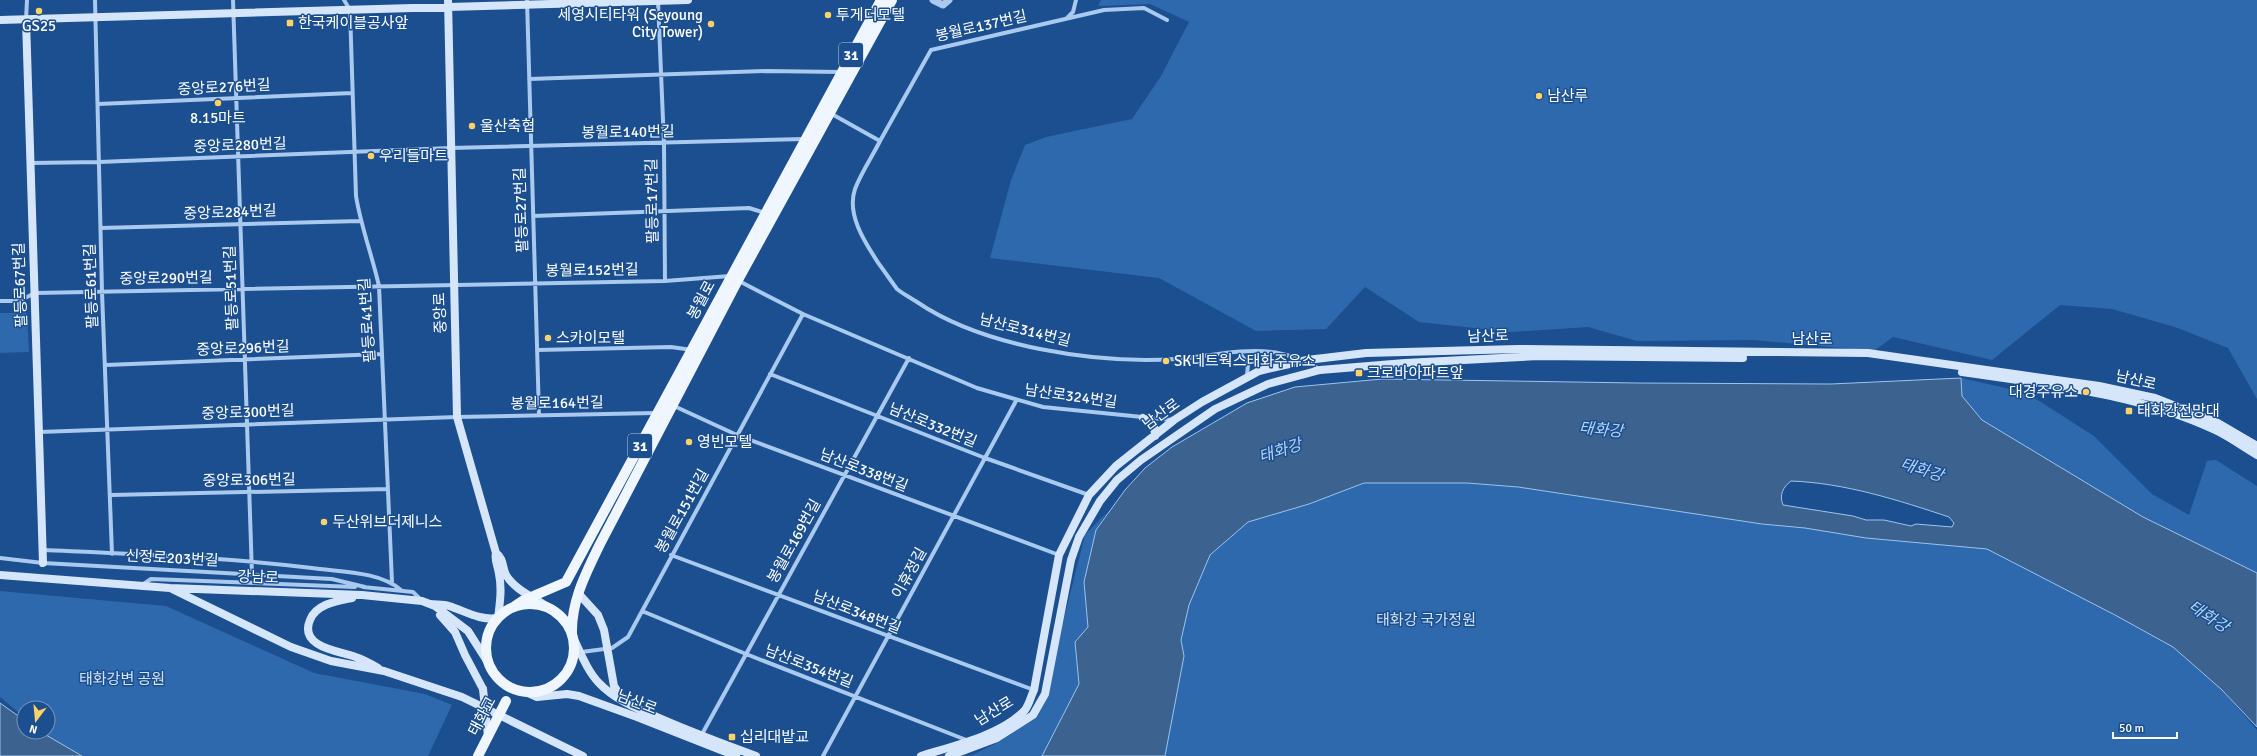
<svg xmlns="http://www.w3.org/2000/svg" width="2257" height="756" viewBox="0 0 2257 756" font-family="Signika,'Noto Sans KR',sans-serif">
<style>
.green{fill:#2e69ad}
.water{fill:#3c6290;stroke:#9cc4f0;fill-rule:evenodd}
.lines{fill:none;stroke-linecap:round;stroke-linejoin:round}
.minor{stroke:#a9c9ee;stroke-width:4}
.tertiary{stroke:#a9c9ee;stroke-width:7}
.secondary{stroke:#d6e6fa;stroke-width:8}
.primary{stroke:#f0f6ff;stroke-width:10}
.secondary-bridge{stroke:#d6e6fa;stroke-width:8}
.primary-bridge{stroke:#f0f6ff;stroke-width:10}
.poi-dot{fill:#ffd166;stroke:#1b4f8f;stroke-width:1.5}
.labels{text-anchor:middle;stroke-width:3;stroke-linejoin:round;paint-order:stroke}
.shield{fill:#1b4f8f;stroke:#bbcadd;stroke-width:1}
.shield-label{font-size:14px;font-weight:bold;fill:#fff}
.poi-label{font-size:15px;fill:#fff;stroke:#1b4f8f;text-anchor:start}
.street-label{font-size:15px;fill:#fff;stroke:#1b4f8f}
.park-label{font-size:15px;fill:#cfe3fa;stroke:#1b4f8f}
.water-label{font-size:16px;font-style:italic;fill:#b5d3f5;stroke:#1b4f8f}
</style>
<rect width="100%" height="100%" fill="#1b4f8f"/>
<path class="green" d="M1101 0H2257V399L2228 348 2175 327 2112 309 2060 305 1992 360 1893 337 1874 351 1754 340 1637 341 1588 327 1511 332 1419 322 1365 287 1326 329 1256 331 1159 278 990 258 1011 180 1025 145 1046 137 1132 119 1161 76 1189 22 1150 4 1098 6Z
M0 313H27L29 352 0 353Z
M1961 378 2019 391 2036 399 2094 436 2152 494 2189 515 2207 461 2216 460 2257 486V573L2143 517 1982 420 1962 396Z
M1364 483H1467L1518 487 1762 524 1805 528 1866 538 1987 549 2115 615 2173 647 2221 689 2257 730V756H1165L1184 656 1181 640 1189 604 1210 555 1248 522 1309 504Z
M1108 511 1096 530 1084 582 1088 627 1075 643 1079 684 1042 756H970C1008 738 1023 731 1045 694L1085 535Z
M0 591 166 606 314 673 425 694 452 705 428 756H82L51 739 42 732H48V708H24V717L0 697Z"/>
<path class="water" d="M1961 378 1962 396 1982 420 2143 517 2257 573V727L2221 689 2173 647 2115 615 1987 549 1866 538 1805 528 1762 524 1518 487 1467 483H1364L1309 504 1248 522 1210 555 1189 605 1181 640 1184 656 1165 756H1042L1079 684 1075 642 1088 627 1084 582 1096 530 1125 490 1145 468 1172 447 1247 403 1295 387 1382 379 1637 383 1831 384ZM1791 481C1845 483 1898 500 1949 517L1954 523 1952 527 1916 524 1911 526 1884 520H1866L1853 516 1783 505C1779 495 1783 487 1791 481Z
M0 703 24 720V732H41L82 756H0Z"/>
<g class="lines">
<path class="minor" d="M95 0 102 292 112 554
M233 0 252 575
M344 0 350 10 356 196C361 227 372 255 379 286L392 582
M527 0 539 415
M658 1 664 144 665 281
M1067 18 1073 12 1076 0
M26 20 27 0
M529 79 766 71 841 72
M98 104 352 93
M830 113 880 141 931 50 1104 10 1144 8 1167 20
M880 141C872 157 861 173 855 189 846 215 866 244 879 264 885 272 891 281 897 289 903 294 911 298 917 302 983 347 1096 364 1176 359 1207 357 1240 348 1272 352 1282 353 1292 357 1301 359
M31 163 99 162 451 148 805 139
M533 216 749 208 765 213
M101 228 360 221
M737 280 803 314 977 388 1043 407 1172 420
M0 301H19L35 293 665 281 730 276
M537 350 671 347 692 350
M1239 352 1248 364 1247 376
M1308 361 1320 370
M106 365 381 354
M770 374 985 458 1089 495
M674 406 737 435 1059 555
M39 432 457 417 655 413
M111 495 388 489
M43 550C133 554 222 557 312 568 340 572 379 571 401 590
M671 555 1034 690
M0 558 43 563 332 579 365 587
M142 585 151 579 355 587
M363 587 413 592 421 600
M642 611 746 654 969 741
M574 653 612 648 628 637 803 314
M701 736 909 358
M823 756 1016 401"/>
<path class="tertiary" d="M933 0 943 5 949 0"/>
<path class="secondary" d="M0 20 688 0
M26 20 43 563
M1962 372C2048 385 2136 393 2215 430 2230 437 2243 447 2257 455
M1143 418 1154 425 1155 436
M496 553C504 559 502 567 506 575 515 590 535 598 549 608
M0 575 170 588 362 595 422 601 435 606 468 631 489 664
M172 589 291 647 331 661 384 671 462 697 583 756
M578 593 598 615 604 630 614 686 623 700
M352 598C337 601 316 604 310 620 299 646 336 651 353 656 362 659 370 663 378 668
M430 604C436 605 443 604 449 606 465 611 480 621 498 618 500 603 502 588 499 574 498 566 494 560 496 553L457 417 448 0
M440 615 455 632 465 655 483 689
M572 635C580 651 587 671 599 683 615 700 638 709 659 718 691 732 723 744 756 756
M526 692 537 697 567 694 579 696 637 717 736 756
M921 756C953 746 1002 735 1025 710 1029 705 1031 696 1034 690L1059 555 1089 495 1116 466 1174 420 1202 402 1259 371 1307 360 1366 353 1518 349 1868 353 2099 386 2155 398 2216 422 2257 446
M949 756 997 738 1033 715 1045 694 1071 560 1079 537 1100 501 1117 480 1141 460 1215 409 1268 384 1320 370 1405 363 1538 356 1743 358"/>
<path class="primary" d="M486 648a44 44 0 1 1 88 0a44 44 0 1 1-88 0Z
M515 606 524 600 566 582 881 0
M572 634C571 601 586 573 600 544L738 280 892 0"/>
<path class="secondary-bridge" d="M483 689 488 736"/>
<path class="primary-bridge" d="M478 756 506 701"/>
</g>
<g class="poi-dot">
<circle cx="39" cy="11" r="4"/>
<circle cx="828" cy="15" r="4"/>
<rect x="286" y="19" width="8" height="8" rx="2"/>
<circle cx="711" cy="24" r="4"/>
<circle cx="1539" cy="96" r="4"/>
<circle cx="218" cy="103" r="4"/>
<circle cx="472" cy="126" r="4"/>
<circle cx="371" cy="156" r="4"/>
<circle cx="548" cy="338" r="4"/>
<circle cx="1166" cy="361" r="4"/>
<rect x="1355" y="369" width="8" height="8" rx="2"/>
<circle cx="2086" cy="392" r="4"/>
<rect x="2125" y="407" width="8" height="8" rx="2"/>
<circle cx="689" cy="442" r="4"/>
<circle cx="324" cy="522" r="4"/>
<rect x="728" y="733" width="8" height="8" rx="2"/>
</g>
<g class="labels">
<g class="shield">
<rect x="839" y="43" width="24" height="24" rx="3"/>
<rect x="628" y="434" width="24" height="24" rx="3"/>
</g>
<g class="shield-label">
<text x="851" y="60">31</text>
<text x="640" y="451">31</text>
</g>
<g class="poi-label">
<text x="703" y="20" text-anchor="end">세영시티타워 (Seyoung<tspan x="703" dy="17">City Tower)</tspan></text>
<text x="836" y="20">투게더모텔</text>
<text x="298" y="28">한국케이블공사앞</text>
<text x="39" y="31" text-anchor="middle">GS25</text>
<text x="1547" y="101">남산루</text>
<text x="218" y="123" text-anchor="middle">8.15마트</text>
<text x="480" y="131">울산축협</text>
<text x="379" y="161">우리들마트</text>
<text x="556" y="343">스카이모텔</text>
<text x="1174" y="366">SK네트웍스태화주유소</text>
<text x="1367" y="378">크로바아파트앞</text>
<text x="2078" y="397" text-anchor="end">대경주유소</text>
<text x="2137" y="416">태화강전망대</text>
<text x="697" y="447">영빈모텔</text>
<text x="332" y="527">두산위브더제니스</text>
<text x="740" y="742">십리대밭교</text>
</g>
<g class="street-label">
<text transform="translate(981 26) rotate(-13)" y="5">봉월로137번길</text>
<text transform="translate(224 87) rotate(-3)" y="5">중앙로276번길</text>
<text transform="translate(628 132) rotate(-1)" y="5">봉월로140번길</text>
<text transform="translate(240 145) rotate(-2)" y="5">중앙로280번길</text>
<text transform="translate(652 201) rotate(-91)" y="5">팔등로17번길</text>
<text transform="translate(521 210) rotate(-92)" y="5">팔등로27번길</text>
<text transform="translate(230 212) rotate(-2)" y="5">중앙로284번길</text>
<text transform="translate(592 270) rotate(-1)" y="5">봉월로152번길</text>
<text transform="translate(166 278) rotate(-1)" y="5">중앙로290번길</text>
<text transform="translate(20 285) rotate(-92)" y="5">팔등로67번길</text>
<text transform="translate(91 286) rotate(-92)" y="5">팔등로61번길</text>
<text transform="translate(231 288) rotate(-92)" y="5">팔등로51번길</text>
<text transform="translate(701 300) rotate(-62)" y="5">봉월로</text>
<text transform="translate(440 313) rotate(-92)" y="5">중앙로</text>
<text transform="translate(367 320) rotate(-94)" y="5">팔등로41번길</text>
<text transform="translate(1025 330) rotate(14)" y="5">남산로314번길</text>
<text transform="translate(1488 336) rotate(-2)" y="5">남산로</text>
<text x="1812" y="344">남산로</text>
<text transform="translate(243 348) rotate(-2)" y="5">중앙로296번길</text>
<text transform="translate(2136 380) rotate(13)" y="5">남산로</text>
<text transform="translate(1071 396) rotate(8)" y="5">남산로324번길</text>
<text transform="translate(557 403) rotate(-1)" y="5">봉월로164번길</text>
<text transform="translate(248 412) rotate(-2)" y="5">중앙로300번길</text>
<text transform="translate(1161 414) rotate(-36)" y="5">남산로</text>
<text transform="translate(933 425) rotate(22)" y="5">남산로332번길</text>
<text transform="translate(864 470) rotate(21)" y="5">남산로338번길</text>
<text transform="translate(249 480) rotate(-1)" y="5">중앙로306번길</text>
<text transform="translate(682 511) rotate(-61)" y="5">봉월로151번길</text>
<text transform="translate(794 541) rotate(-61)" y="5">봉월로169번길</text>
<text transform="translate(172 558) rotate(3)" y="5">신정로203번길</text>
<text transform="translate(909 573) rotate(-61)" y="5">이휴정길</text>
<text transform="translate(258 577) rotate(2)" y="5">강남로</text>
<text transform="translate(857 612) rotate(21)" y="5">남산로348번길</text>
<text transform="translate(809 666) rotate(21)" y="5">남산로354번길</text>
<text transform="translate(637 702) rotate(21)" y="5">남산로</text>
<text transform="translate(994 711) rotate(-31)" y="5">남산로</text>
<text transform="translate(482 716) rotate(-62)" y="5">태화교</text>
</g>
<g class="park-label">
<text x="1426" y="625">태화강 국가정원</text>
<text x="122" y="684">태화강변 공원</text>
</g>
<g class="water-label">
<text transform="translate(1601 429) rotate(5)" y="6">태화강</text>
<text transform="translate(1280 450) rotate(-18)" y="6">태화강</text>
<text transform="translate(1922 469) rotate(17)" y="6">태화강</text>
<text transform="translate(2209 616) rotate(33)" y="6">태화강</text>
</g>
</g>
<g transform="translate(36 720) rotate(196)"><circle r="19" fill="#1b4f8f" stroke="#7695bc"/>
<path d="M0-3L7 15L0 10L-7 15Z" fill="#ffd166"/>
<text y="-6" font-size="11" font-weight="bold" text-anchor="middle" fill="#ffffff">N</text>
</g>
<path d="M2113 732v6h64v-6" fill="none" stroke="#ffffff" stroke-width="2"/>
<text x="2119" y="732" font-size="12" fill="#ffffff" stroke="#1b4f8f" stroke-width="3" paint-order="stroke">50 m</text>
</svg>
